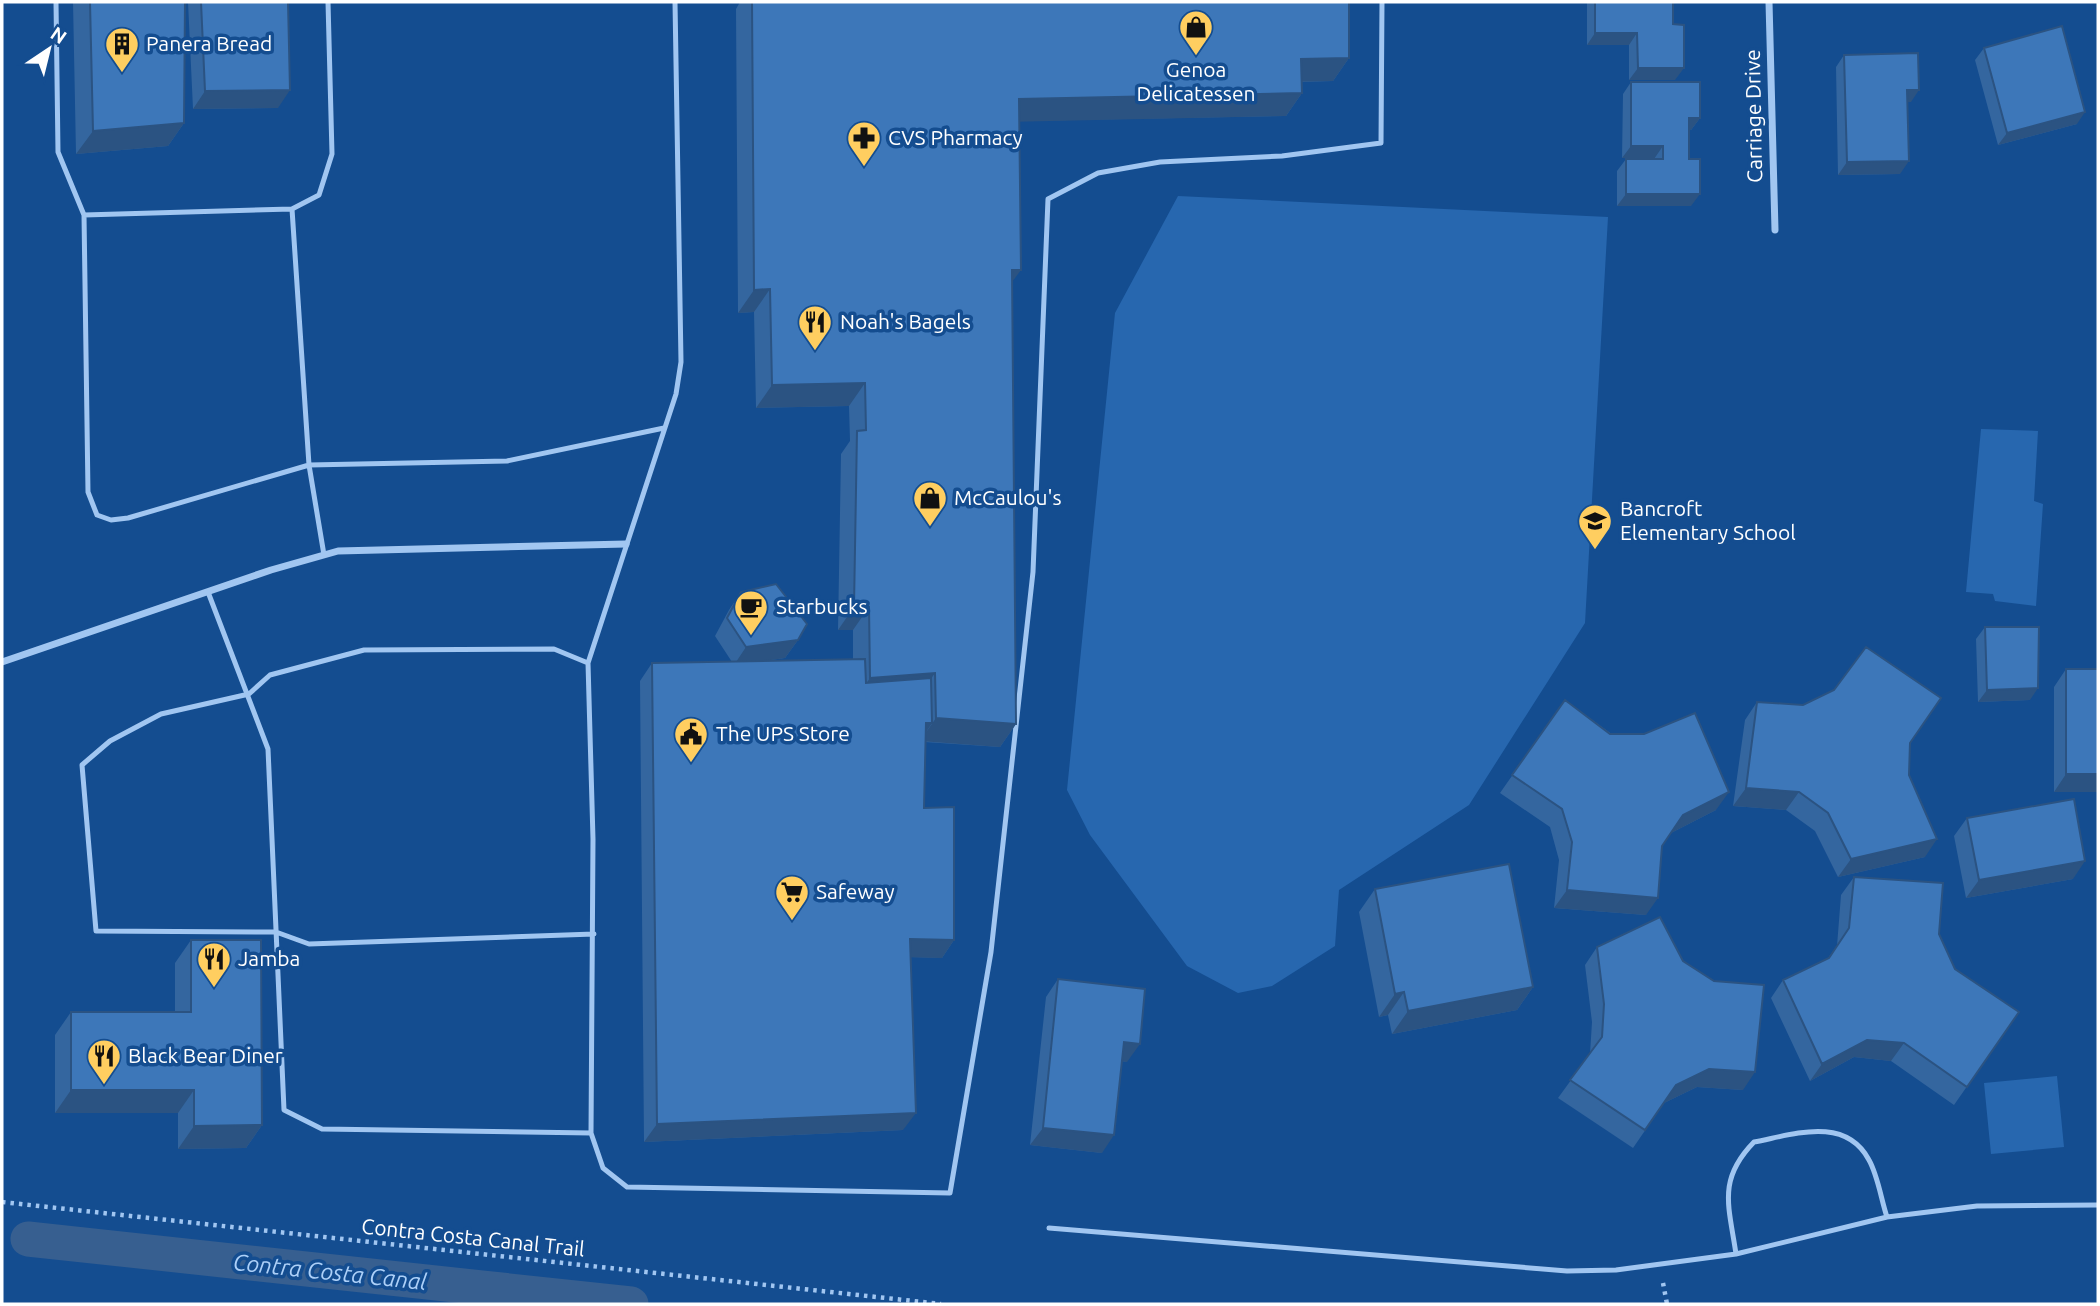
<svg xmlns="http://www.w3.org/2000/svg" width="2100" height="1306" viewBox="0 0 2100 1306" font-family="Ubuntu,sans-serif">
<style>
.green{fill:#2767af}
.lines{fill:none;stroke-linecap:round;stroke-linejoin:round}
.canal{stroke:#375f90;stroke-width:35}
.path{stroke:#a1c6f1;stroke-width:4.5;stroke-dasharray:3.5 5;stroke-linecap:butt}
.lane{stroke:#a1c6f1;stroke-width:5}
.street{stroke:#a1c6f1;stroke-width:7}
.wall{fill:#34669f}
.shaded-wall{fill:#2b5382}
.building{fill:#3d77b9;stroke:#2b5382;stroke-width:2}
.labels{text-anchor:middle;stroke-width:7;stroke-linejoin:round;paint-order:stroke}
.poi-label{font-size:21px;fill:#fff;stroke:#144d90;text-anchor:start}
.street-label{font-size:21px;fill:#fff;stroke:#144d90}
.water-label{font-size:23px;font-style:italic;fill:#add0f8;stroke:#144d90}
</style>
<rect width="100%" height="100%" fill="#144d90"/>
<path class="green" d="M1178 196 1608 217 1585 623 1469 805 1339 890 1335 946 1272 986 1238 993 1187 966 1090 835 1067 790 1115 313Z
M1981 429 2038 431 2034 501 2043 504 2036 606 1995 601 1993 594 1966 592Z
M2057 1076 2064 1147 1991 1154 1984 1083Z"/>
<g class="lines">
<path class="canal" d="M28 1239 631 1304"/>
<path class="path" d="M2 1202 941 1304
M1663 1283 1667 1304"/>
<path class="lane" d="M56 2 58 152 84 215
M328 2 332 154 319 195 292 209 84 215 88 492 97 515 111 520 128 518 309 465 507 461 664 428
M675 2 681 362 676 394 588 663 593 839 591 1133 603 1168 627 1187 950 1193 991 952 1033 572 1048 199 1098 173 1160 162 1282 156 1381 143 1382 2
M292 209 309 465 324 555
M208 592 268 749 284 1110 322 1129 591 1133
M588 663 554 649 364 650 270 675 249 694 161 714 110 741 82 765 96 931 276 932 309 944 594 934
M1049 1228 1567 1271 1616 1270 1736 1254 1887 1217 1977 1206 2098 1205
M1736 1254C1729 1206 1717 1180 1754 1142 1792 1135 1845 1115 1869 1160 1878 1176 1881 1199 1887 1217"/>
<path class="street" d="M1769 2 1775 230
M2 662 271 570 338 551 626 544"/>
</g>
<path class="wall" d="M73 2H185L184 123 168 146 76 154Z
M188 2H288L278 108 193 109Z
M740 2H1349V58L1333 81 1302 82V93L1286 116 1019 121 1012 282 1016 724 1000 747 925 742 924 808 954 940 942 958 910 957 903 1130 644 1142 640 681 652 663 732 662 715 636 729 610 741 592 798 640 785 658 764 661 853 659V630H838L841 454 850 441 849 406 756 408 754 312 738 313 736 9Z
M1587 2H1675L1673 5V24L1675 80H1629V45H1587Z
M1984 48 2077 124 1998 145 1975 60Z
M1844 55 1911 102H1908L1900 174 1838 175 1836 67Z
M1631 82 1700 118 1691 130H1689V159L1691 206H1617V171L1626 159H1654L1622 158 1623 94Z
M1985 627 2030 700 1978 702 1976 639Z
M2066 669H2098V792H2054V687Z
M1565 700 1716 810 1671 833 1662 846 1646 915 1554 908 1559 860 1550 827 1500 793Z
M1757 702 1803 705 1910 743 1909 775 1925 857 1838 877 1815 831 1786 810 1733 806 1745 720Z
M1967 818 2073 879 1966 898 1954 836Z
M1854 877 1939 934 1955 969 2019 1012 1954 1105 1891 1061 1854 1057 1810 1081 1771 998 1783 980 1828 958 1837 946 1841 895Z
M1375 889 1533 987 1517 1010 1392 1034 1388 1015 1379 1017 1359 912Z
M191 940 262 1125 246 1148 178 1149V1113H55V1035L71 1012H175V963Z
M1597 947 1743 1090 1697 1087 1664 1103 1633 1148 1558 1098 1590 1054 1592 1022 1585 965Z
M1058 979 1127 1062 1122 1061 1102 1153 1030 1145 1046 997Z"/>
<path class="shaded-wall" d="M1595 33H1637L1629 45H1587Z
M1349 58 1333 81 1285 82 1301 59Z
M1638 68H1684L1675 80H1629Z
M290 90 278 108 193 109 205 91Z
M1907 90H1919L1911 102H1899Z
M1302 93 1286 116 1002 122 1019 99Z
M2085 112 2077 124 1998 145 2007 133Z
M1689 118H1700L1691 130H1681Z
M184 123 168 146 76 154 93 131Z
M1631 146H1663L1654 159 1622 158Z
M1909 161 1900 174 1838 175 1847 162Z
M1626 194H1700L1691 206H1617Z
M1012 270H1021L1004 293Z
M770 289 754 312 738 313 754 290Z
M865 383 849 406 756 408 772 385Z
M854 607H869L853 630H838Z
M798 640 785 658 734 665 746 647Z
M935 673 919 696 854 701 870 678Z
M2038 688 2030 700 1978 702 1987 690Z
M936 718 1016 724 1000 747 920 741Z
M926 723H932L920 741Z
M2066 774H2098V792H2054Z
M1746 788 1799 792 1786 810 1733 806Z
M1729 792 1716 810 1671 833 1683 815Z
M1937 839 1925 857 1838 877 1851 859Z
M2085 861 2073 879 1966 898 1979 880Z
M1567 890 1658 898 1646 915 1554 908Z
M910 939 954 940 942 958 897 957Z
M1533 987 1517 1010 1392 1034 1408 1011Z
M1404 992 1388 1015 1379 1017 1395 994Z
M1867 1040 1904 1043 1891 1061 1854 1057 1810 1081 1822 1064Z
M1124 1042 1140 1044 1127 1062 1111 1060Z
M1709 1069 1755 1072 1743 1090 1697 1087 1664 1103 1676 1085Z
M71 1090H194L178 1113H55Z
M916 1113 903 1130 644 1142 657 1124Z
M262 1125 246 1148 178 1149 194 1126Z
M1043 1128 1114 1135 1102 1153 1030 1145Z"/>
<path class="building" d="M90 2H185L184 123 93 131Z
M201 2H288L290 90 205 91Z
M752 2H1349V58L1301 59 1302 93 1019 99 1021 270H1012L1016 724 936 718 935 673 870 678 869 607H854L857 431 866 430 865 383 772 385 770 289 754 290Z
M1595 2H1673V24L1684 25V68H1638L1637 33H1595Z
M2062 26 2085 112 2007 133 1984 48Z
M1918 53 1919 90H1907L1909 161 1847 162 1844 55Z
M1631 82H1700V118H1689V159H1700V194H1626V159H1663V146H1631Z
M776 584 807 624 798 640 746 647 727 618 741 592Z
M1985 627H2039L2038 688 1987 690Z
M1866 647 1941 698 1910 743 1909 775 1937 839 1851 859 1828 813 1799 792 1746 788 1757 702 1803 705 1834 690Z
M865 659 866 683 931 678 932 723H926L924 808 954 807V940L910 939 916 1113 657 1124 652 663Z
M2066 669H2098V774H2066Z
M1565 700 1610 734H1644L1695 713 1729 792 1683 815 1662 846 1658 898 1567 890 1572 842 1562 809 1512 775Z
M2074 799 2085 861 1979 880 1967 818Z
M1509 864 1533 987 1408 1011 1404 992 1395 994 1375 889Z
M1854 877 1943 883 1939 934 1955 969 2019 1012 1967 1087 1904 1043 1867 1040 1822 1064 1783 980 1829 958 1849 928Z
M1660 917 1683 961 1714 981 1764 985 1755 1072 1709 1069 1676 1085 1645 1130 1570 1080 1602 1037 1604 1004 1597 947Z
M191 940H261L262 1125 194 1126V1090H71V1012H191Z
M1058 979 1145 989 1140 1044 1124 1042 1114 1135 1043 1128Z"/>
<defs>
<g id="shop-pin" transform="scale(1.75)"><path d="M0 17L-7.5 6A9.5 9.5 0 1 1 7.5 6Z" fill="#ffce60" stroke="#144d90"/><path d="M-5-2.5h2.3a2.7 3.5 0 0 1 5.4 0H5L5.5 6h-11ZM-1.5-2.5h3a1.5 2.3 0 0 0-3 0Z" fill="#111"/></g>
<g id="building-pin" transform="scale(1.75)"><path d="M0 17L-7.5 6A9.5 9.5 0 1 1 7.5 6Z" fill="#ffce60" stroke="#144d90"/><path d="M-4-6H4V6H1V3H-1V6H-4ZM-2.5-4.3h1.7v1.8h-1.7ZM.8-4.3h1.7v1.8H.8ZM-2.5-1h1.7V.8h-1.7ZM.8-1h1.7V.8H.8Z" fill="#111"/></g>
<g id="pharmacy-pin" transform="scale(1.75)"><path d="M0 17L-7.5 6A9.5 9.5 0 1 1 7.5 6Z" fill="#ffce60" stroke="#144d90"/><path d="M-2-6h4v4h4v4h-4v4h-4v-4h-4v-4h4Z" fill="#111"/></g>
<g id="restaurant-pin" transform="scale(1.75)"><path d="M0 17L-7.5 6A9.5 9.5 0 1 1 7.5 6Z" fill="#ffce60" stroke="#144d90"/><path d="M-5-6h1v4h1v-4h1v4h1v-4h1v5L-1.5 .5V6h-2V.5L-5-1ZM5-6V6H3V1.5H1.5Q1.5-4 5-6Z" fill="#111"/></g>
<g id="school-pin" transform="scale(1.75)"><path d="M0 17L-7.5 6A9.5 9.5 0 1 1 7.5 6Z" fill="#ffce60" stroke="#144d90"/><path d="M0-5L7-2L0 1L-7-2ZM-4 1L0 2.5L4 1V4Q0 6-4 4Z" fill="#111"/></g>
<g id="cafe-pin" transform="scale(1.75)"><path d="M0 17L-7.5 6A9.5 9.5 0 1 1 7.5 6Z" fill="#ffce60" stroke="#144d90"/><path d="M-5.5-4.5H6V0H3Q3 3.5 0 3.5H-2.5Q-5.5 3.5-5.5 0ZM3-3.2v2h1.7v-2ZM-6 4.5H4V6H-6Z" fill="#111"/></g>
<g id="civic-pin" transform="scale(1.75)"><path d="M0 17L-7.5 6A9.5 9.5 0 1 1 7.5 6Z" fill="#ffce60" stroke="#144d90"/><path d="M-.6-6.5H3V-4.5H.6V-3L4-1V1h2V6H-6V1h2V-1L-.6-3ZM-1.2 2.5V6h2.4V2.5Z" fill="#111"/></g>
<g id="supermarket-pin" transform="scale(1.75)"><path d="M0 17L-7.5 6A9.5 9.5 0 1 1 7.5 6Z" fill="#ffce60" stroke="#144d90"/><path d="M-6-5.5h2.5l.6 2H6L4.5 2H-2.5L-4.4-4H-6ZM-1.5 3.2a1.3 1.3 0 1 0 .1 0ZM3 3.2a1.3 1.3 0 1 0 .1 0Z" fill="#111"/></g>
</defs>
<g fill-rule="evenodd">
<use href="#shop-pin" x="1196" y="27"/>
<use href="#building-pin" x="122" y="44"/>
<use href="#pharmacy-pin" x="864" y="138"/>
<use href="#restaurant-pin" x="815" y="322"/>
<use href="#shop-pin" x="930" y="498"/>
<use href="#school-pin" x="1595" y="521"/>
<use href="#cafe-pin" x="751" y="607"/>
<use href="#civic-pin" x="691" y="734"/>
<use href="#supermarket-pin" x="792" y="892"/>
<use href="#restaurant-pin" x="214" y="959"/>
<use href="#restaurant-pin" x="104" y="1056"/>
</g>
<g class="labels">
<g class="poi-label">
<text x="146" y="51">Panera Bread</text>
<text x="1196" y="77" text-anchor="middle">Genoa<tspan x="1196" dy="24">Delicatessen</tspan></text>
<text x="888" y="145">CVS Pharmacy</text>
<text x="840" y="329">Noah's Bagels</text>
<text x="954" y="505">McCaulou's</text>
<text x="1620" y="516">Bancroft<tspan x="1620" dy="24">Elementary School</tspan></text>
<text x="776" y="614">Starbucks</text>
<text x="716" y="741">The UPS Store</text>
<text x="816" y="899">Safeway</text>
<text x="238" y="966">Jamba</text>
<text x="128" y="1063">Black Bear Diner</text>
</g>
<g class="street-label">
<text transform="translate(1754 116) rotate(-91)" y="7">Carriage Drive</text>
<text transform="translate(473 1238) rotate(6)" y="7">Contra Costa Canal Trail</text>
</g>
<g class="water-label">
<text transform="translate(330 1272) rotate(6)" y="8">Contra Costa Canal</text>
</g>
</g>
<rect width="2100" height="1306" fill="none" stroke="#ffffff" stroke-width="7"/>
<g transform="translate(49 49) rotate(35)" stroke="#144d90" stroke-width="5" paint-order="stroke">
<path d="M0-5L12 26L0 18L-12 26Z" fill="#ffffff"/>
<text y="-10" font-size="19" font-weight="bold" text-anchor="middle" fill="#ffffff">N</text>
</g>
</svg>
